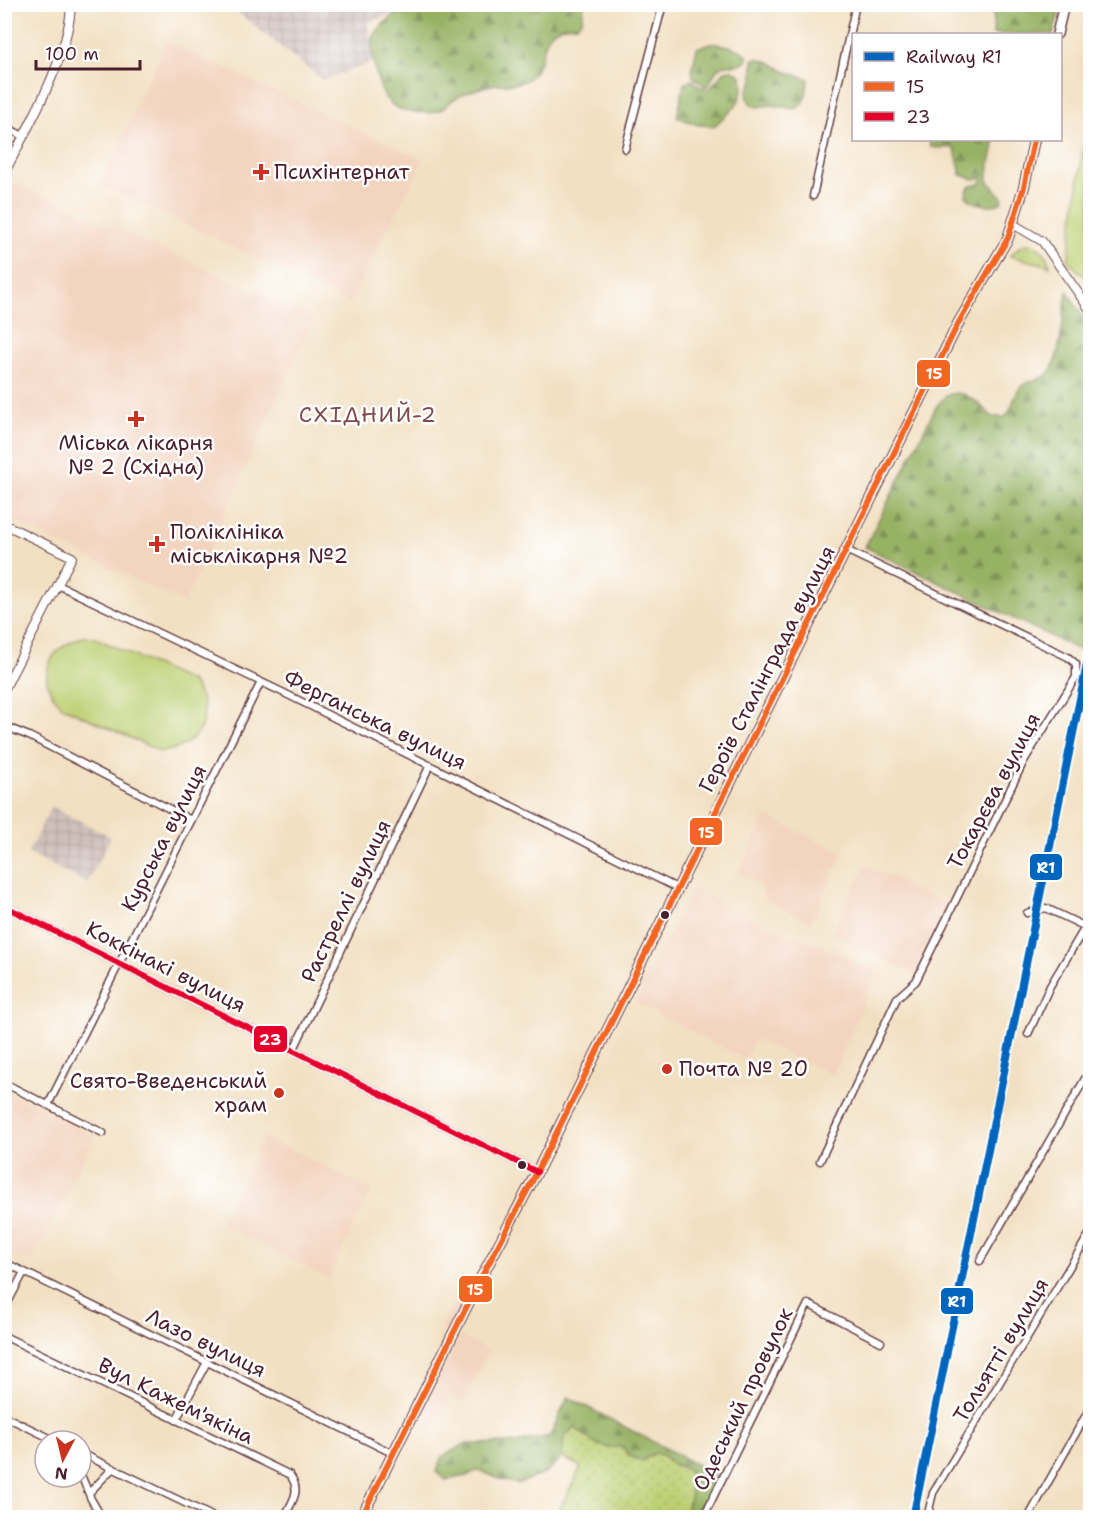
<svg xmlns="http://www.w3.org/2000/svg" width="1095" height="1522" viewBox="0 0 1095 1522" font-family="'Shantell Sans',sans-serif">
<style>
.built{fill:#f3d4bf}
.industrial{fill:url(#industrial-grid)}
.grass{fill:url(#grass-dots);stroke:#84774e;stroke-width:1.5}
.forest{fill:url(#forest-firs);stroke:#706848;stroke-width:1.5}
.garden{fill:#bdcf72;stroke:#84774e;stroke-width:1.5}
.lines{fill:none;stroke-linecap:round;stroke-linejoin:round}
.minor-casing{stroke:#633c42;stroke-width:9}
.tertiary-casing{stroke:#633c42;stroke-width:10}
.secondary-casing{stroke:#633c42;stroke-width:12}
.minor{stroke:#fff;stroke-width:6}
.tertiary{stroke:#fff;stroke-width:8}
.secondary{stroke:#fff;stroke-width:9}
.bus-1-casing{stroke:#fff;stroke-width:10}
.bus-2-casing{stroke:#fff;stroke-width:10}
.bus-1{stroke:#f26522;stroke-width:6}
.bus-2{stroke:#e4002b;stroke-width:6}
.rail-1-casing{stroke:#fff;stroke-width:12}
.rail-1{stroke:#0065bd;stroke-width:8}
.poi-dot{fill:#c8321e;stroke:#fff;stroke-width:2}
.bus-dot{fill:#4a1f2b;stroke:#fff;stroke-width:2}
.labels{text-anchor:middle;stroke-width:5;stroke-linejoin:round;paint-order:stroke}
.poi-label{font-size:21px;fill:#4a1f2b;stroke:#fff;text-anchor:start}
.street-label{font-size:21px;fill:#4a1f2b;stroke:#fff}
.neighbourhood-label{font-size:22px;letter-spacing:1.5px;fill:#804b4a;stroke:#fff}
.line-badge{stroke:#fff;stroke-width:2}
.badge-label{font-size:16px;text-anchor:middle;font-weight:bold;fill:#fff}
</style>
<defs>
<pattern id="industrial-grid" width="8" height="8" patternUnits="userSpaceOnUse" patternTransform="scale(1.5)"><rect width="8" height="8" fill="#cfc0bb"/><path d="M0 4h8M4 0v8" fill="none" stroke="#b3a5a1"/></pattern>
<pattern id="grass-dots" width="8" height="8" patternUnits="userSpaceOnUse" patternTransform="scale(1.5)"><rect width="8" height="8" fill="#bdcf72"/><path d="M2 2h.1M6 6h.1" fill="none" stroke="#a4b163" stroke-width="1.8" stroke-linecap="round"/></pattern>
<pattern id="forest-firs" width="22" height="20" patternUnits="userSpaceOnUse" patternTransform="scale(1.5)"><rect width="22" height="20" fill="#96b264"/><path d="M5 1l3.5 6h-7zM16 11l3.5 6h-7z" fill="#7c9053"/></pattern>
</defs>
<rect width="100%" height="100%" fill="#fff"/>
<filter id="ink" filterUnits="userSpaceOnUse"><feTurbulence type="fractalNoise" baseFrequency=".0167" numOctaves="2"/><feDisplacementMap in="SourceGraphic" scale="12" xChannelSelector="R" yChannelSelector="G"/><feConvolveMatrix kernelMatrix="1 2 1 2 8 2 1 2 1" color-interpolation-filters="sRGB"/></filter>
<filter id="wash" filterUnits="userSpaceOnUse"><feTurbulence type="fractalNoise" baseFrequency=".008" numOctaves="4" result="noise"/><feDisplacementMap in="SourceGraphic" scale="24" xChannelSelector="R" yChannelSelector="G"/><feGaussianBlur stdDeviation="1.35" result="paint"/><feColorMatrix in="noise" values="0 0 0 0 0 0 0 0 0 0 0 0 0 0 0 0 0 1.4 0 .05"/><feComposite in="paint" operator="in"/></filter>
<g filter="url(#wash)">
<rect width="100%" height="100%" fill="#f2e0c2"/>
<path class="built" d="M166 41 423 160 350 303 100 184Z
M17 184 304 313 312 322 184 603 5 517 4 188 6 185Z
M766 816 843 853 811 922 766 901 760 885 738 873Z
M866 864 949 906 915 975 831 933Z
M693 889 789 937 797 935 877 971 833 1075 755 1039 745 1059 634 1002Z
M7 1091 96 1135 31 1264 5 1251 4 1095Z
M263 1136 372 1190 328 1278 220 1224Z
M464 1282 472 1286 449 1332 440 1328Z
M460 1336 489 1351 463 1402 450 1396 432 1429 417 1421Z"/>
<path class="industrial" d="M233 5H422L367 22 378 61 322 80 236 11Z
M51 806 111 837 87 883 28 853Z"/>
<path class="grass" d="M1026 244C1041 244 1046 253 1050 266L1010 256 1019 247Z
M575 1427 597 1445 622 1446 630 1456 655 1453 663 1455 671 1463 689 1470 691 1495 684 1517 555 1518 581 1467 562 1457 564 1437Z"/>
<path class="forest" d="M450 4 461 7 466 4 584 5 582 20 577 25C534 24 551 58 530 77 519 88 505 82 491 85 479 88 463 93 453 100 449 103 446 107 442 109 433 114 421 113 411 112 404 111 395 108 390 103 379 93 369 54 373 39 376 27 401 8 414 5 424 2 439 4 450 4Z
M998 5H1059V14L1053 34H993L994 13Z
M711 43 729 46 742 51 747 55V60C728 74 723 51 709 85L705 86 693 77 692 69 697 48Z
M757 58 770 62 784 71 809 79 804 102 796 109 771 105 757 107 751 104 748 99 747 92 753 80V60Z
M732 70C752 76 741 102 729 113 724 117 719 121 715 126L698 125 677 117 684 84 692 80 700 87 709 89 725 71Z
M929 140H995L988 173V181L1003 198 1002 202C991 208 974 205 966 196 969 180 972 189 982 182V178L974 179 961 175 955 149C949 146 938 149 930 147Z
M1067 291 1090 328V604L1081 651 865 547 936 407C939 404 943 398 946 396 965 386 980 406 993 417H1005C1013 409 1013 397 1020 388 1027 379 1041 381 1048 374 1061 361 1064 310 1067 291Z
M568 1397 718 1476 697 1517H684L691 1495 689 1470 671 1463 663 1455 655 1453 641 1461 630 1456 622 1446C601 1452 590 1440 575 1427L564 1437 562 1457 546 1473 517 1484 497 1478 479 1470 466 1476 446 1480 436 1472 443 1456 465 1444 515 1443 550 1436Z"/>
<path class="garden" d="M1090 124V278H1086L1068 261 1086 126Z
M83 637H93L192 682C217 714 201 747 161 752L63 707C33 679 47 649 83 637Z"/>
</g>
<g filter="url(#ink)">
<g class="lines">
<g class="minor-casing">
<path id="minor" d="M4 126 23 136
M625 149 663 4
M813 196 856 4
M58 585 280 691 677 888
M4 726 29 736 191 820
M1027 913 1046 908 1090 929
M1028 1034 1050 986 1090 919
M293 1051 430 765
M4 1083 103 1133
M48 1105 261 682
M820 1161 897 998 916 981 1024 761 1076 677V664L1068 657 846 550
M980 1261 1090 1070
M4 1262 392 1453
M4 1310 24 1272
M4 1336 290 1475C302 1492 292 1501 284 1518
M4 1416 56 1441
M176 1420 207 1362
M81 1453 216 1518
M81 1475 91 1499 102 1518
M89 1493 113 1468
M703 1518 808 1304 881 1342
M927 1518 933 1493 1090 1233
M1028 1518 1090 1408"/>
</g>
<g class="tertiary-casing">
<path id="tertiary" d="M4 174C28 127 70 55 71 4
M1013 224 1042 241 1090 310
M4 524 72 557 4 690
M4 906 537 1172"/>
</g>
<g class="secondary-casing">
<path id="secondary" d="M1057 34 1064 4
M361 1518 482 1276 537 1172 959 322 1008 238 1024 187 1034 140"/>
</g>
<use href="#minor" class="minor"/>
<use href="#tertiary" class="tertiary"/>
<use href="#secondary" class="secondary"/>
<g class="bus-1-casing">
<path id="bus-1" d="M361 1518 482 1276 537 1172 959 322 1008 238 1024 187 1034 140"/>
</g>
<g class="bus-2-casing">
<path id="bus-2" d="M4 906 537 1172"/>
</g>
<use href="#bus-1" class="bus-1"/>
<use href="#bus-2" class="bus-2"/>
<g class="rail-1-casing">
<path id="rail-1" d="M913 1518 1090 650"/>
</g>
<use href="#rail-1" class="rail-1"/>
</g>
</g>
<g class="poi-dot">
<path d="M258 163h6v6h6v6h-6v6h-6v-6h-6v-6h6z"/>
<path d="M133 410h6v6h6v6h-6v6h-6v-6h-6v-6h6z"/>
<path d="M154 535h6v6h6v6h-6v6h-6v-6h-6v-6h6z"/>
<circle cx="667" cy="1069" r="6"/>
<circle cx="279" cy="1093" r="6"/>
</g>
<g class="bus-dot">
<circle cx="665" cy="915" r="5"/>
<circle cx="522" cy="1165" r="5"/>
</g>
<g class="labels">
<g class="poi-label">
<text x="274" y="179">Психінтернат</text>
<text x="136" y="450" text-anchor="middle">Міська лікарня<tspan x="136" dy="24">№ 2 (Східна)</tspan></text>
<text x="170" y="539">Поліклініка<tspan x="170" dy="24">міськлікарня №2</tspan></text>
<text x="679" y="1076">Почта № 20</text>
<text x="267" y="1088" text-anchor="end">Свято-Введенський<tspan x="267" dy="24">храм</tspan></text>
</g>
<g class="street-label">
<text transform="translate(767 669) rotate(-63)" y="7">Героїв Сталінграда вулиця</text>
<text transform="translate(375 720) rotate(26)" y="7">Ферганська вулиця</text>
<text transform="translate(994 791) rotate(-62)" y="7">Токарєва вулиця</text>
<text transform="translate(164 838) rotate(-63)" y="7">Курська вулиця</text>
<text transform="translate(346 901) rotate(-64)" y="7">Растреллі вулиця</text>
<text transform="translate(166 967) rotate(27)" y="7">Коккінакі вулиця</text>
<text transform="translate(206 1343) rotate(26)" y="7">Лазо вулиця</text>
<text transform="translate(1001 1350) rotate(-59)" y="7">Тольятті вулиця</text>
<text transform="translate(743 1399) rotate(-64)" y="7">Одеський провулок</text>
<text transform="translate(176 1401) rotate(26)" y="7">Вул Кажем'якіна</text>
</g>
<g class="neighbourhood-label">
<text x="368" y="422">СХІДНИЙ-2</text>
</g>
</g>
<g class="line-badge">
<rect x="916" y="359" width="35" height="29" rx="6" fill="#f26522"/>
<rect x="689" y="817" width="34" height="29" rx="6" fill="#f26522"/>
<rect x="1029" y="853" width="34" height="28" rx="6" fill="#0065bd"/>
<rect x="253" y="1025" width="35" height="28" rx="6" fill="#e4002b"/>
<rect x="458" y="1275" width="35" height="28" rx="6" fill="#f26522"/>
<rect x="940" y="1287" width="34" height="28" rx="6" fill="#0065bd"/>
</g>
<g class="badge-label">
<text x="934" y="379">15</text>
<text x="706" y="838">15</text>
<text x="1046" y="873">R1</text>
<text x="270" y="1045">23</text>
<text x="475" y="1295">15</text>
<text x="957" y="1307">R1</text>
</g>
<rect width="1095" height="1522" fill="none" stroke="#fff" stroke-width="24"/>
<rect x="852" y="33" width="210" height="108" fill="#ffffff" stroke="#b7a5aa" stroke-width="1.5"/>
<rect x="864" y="52" width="30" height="9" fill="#0065bd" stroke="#b7a5aa" stroke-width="1.5"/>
<text x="906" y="63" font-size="18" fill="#4a1f2b">Railway R1</text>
<rect x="864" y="82" width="30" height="9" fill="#f26522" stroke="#b7a5aa" stroke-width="1.5"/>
<text x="906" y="93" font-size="18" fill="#4a1f2b">15</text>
<rect x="864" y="112" width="30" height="9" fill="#e4002b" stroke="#b7a5aa" stroke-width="1.5"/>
<text x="906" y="123" font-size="18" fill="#4a1f2b">23</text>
<g transform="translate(63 1459) rotate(187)"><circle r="28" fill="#ffffff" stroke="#b7a5aa" stroke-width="1.5"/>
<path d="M0-4.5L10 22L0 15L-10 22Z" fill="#c8321e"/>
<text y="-9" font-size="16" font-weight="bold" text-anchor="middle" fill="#4a1f2b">N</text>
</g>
<path d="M36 60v9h104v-9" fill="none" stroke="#4a1f2b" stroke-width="3"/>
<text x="45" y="60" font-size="18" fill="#4a1f2b" stroke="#ffffff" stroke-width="4.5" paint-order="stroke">100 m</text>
</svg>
